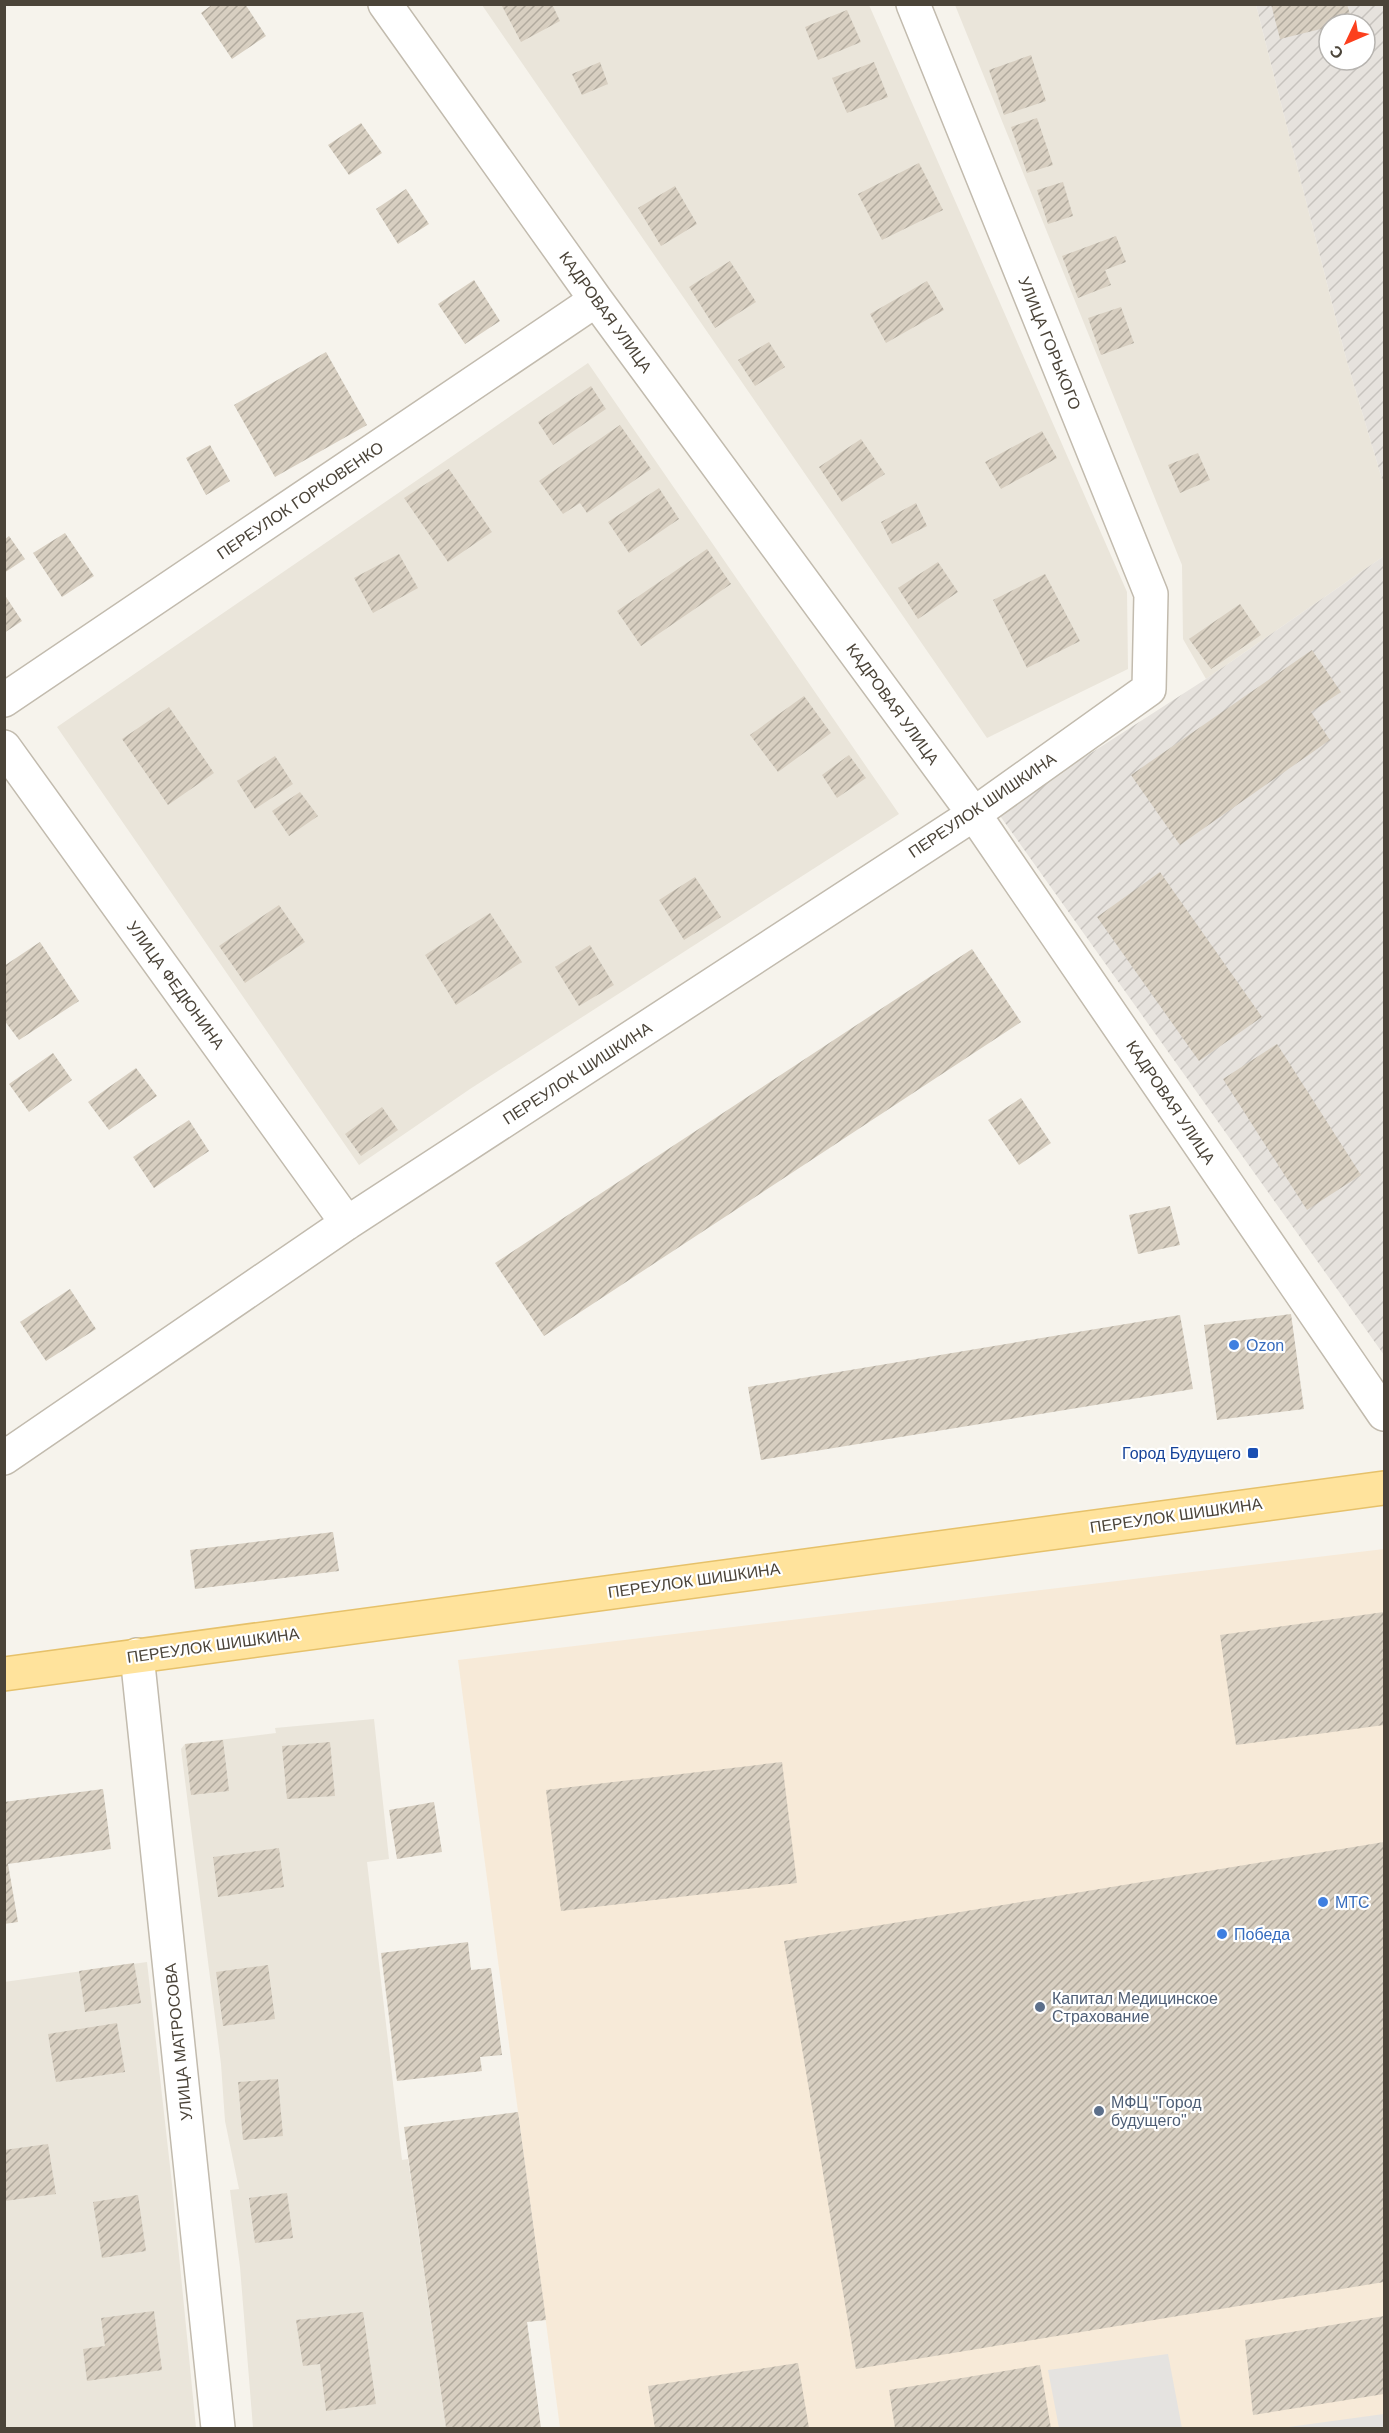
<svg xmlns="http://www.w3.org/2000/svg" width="1389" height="2433" viewBox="0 0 1389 2433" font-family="Helvetica,sans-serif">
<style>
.residential{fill:#eae5da}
.commercial{fill:#f7ead8}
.industrial{fill:url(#industrial-furrows);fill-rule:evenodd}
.parking{fill:#e5e3e0}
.building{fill:url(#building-hatch)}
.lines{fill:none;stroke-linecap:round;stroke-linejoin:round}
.minor-casing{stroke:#c2bbae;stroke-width:36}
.major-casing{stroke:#e6c16a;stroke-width:36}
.minor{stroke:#fff;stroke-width:33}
.major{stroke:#ffe39c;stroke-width:33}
.shop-dot{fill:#3f7fe0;stroke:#fff;stroke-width:2}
.transit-dot{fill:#1a4fb4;stroke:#fff;stroke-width:2}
.service-dot{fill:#5c6f8a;stroke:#fff;stroke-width:2}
.labels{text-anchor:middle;stroke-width:4.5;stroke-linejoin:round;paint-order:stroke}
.street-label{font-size:16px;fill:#4b4439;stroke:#fff}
.shop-label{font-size:16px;fill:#366cbe;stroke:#fff;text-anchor:start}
.transit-label{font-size:16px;fill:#164399;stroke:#fff;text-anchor:end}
.service-label{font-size:16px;fill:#4e5e75;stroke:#fff;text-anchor:start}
</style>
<defs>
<pattern id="industrial-furrows" width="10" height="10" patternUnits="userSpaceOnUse" patternTransform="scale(1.5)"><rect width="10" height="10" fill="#e6e2dd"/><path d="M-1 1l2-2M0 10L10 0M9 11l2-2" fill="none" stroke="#c7c3be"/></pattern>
<pattern id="building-hatch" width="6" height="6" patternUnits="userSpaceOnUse" patternTransform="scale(1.5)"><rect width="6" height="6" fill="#d8cfc1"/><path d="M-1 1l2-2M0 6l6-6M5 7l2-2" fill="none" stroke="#b1aa9e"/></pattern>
</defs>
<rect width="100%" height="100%" fill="#f6f3ec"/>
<path class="residential" d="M482 5H869L1127 592 1128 669 987 738Z
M955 5H1256L1346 358 1384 486V556L1206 679 1183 639 1182 565Z
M588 363 899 814 470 1089 359 1165 57 727Z
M374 1719 389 1859 367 1862 402 2160 408 2159 446 2428H253L240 2267 230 2190 239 2189 225 2121 221 2064 181 1749 185 1744 276 1733 275 1728Z
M147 1962 172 2184 196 2428H5L4 1982Z"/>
<path class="commercial" d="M1384 1549V2428H560L458 1660Z"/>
<path class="industrial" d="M1256 5H1384V486L1346 358ZM1329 24H1365V60H1329Z
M1384 556V1355L998 813 1206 679Z"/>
<path class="parking" d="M1168 2354 1182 2428H1059L1048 2370Z
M1384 2414V2428H1281Z"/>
<path class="building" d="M213 4H245L266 36 232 59 201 13Z
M504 4H552L560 21 521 42 502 6Z
M1271 4H1347L1352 22 1329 24V27L1280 39Z
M847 10 861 42 818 60 805 27Z
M1031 55 1046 101 1004 115 989 70Z
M600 62 608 84 582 95 572 74Z
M874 62 888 97 847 113 832 78Z
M1037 118 1053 165 1027 173 1011 127Z
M361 123 382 153 349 175 328 145Z
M919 163 943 210 882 240 858 194Z
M1063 182 1073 216 1048 224 1037 190Z
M675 186 697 224 661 246 638 208Z
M406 189 429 224 398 244 376 209Z
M1116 236 1126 262 1105 270 1111 285 1078 298 1062 256Z
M730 261 756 302 715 328 689 287Z
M474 280 500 321 465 344 438 304Z
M927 281 944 310 886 343 870 314Z
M1121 307 1134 343 1101 355 1088 318Z
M769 342 785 367 755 386 738 360Z
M326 352 367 425 275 477 234 405Z
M591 386 606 409 553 445 538 422Z
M620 425 651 469 587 513 580 503 563 514 539 481Z
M1042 431 1057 458 1001 489 985 462Z
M861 439 885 474 842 502 819 467Z
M210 445 230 481 206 495 186 458Z
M1198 453 1210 480 1180 493 1168 465Z
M449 469 492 532 448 562 404 498Z
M659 488 679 519 629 553 608 522Z
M916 503 927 526 892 544 881 522Z
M65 533 94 576 62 597 33 553Z
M9 536 25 559 4 573V540Z
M707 549 731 584 641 646 617 611Z
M399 554 418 588 373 613 354 578Z
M938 562 958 592 918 619 898 588Z
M1045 574 1080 641 1027 668 993 600Z
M4 594 22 621 4 633Z
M1240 604 1261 635 1211 669 1189 639Z
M1312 650 1341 692 1311 712 1330 740 1180 845 1131 775Z
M804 696 831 733 778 772 750 735Z
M169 707 214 773 168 805 122 739Z
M849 755 866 778 837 798 822 775Z
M275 756 293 784 255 809 237 781Z
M300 792 318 816 289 836 272 811Z
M1160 872 1262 1017 1199 1061 1097 917Z
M695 877 721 917 684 940 659 900Z
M279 905 305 942 245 983 219 946Z
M490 913 522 962 456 1005 425 955Z
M40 942 79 1001 19 1040 4 1020V966Z
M590 945 614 985 579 1006 555 967Z
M972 949 1021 1022 544 1336 495 1263Z
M1277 1044 1361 1175 1307 1210 1223 1079Z
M53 1053 72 1080 29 1112 9 1084Z
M136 1068 157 1096 109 1130 88 1102Z
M1021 1098 1051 1143 1019 1165 988 1120Z
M382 1107 398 1130 361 1156 345 1134Z
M189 1120 209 1151 154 1188 133 1157Z
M1170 1206 1180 1245 1138 1254 1129 1215Z
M70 1289 96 1329 46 1361 20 1322Z
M1291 1314 1304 1409 1217 1420 1204 1325Z
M1180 1315 1193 1389 761 1460 748 1387Z
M333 1532 339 1571 195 1589 190 1550Z
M1384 1612V1725L1236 1745 1220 1635Z
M223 1740 229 1791 191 1795 185 1744Z
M330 1742 335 1796 287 1799 282 1746Z
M782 1762 797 1883 561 1911 546 1790Z
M103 1789 111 1849 8 1864 18 1922 4 1924V1802Z
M434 1802 442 1852 397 1859 389 1810Z
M1384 1842V2282L856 2369 784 1941Z
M279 1848 284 1887 218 1897 213 1857Z
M468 1942 471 1970 491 1968 502 2055 480 2057 482 2071 397 2081 381 1953Z
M134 1963 141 2003 85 2012 79 1971Z
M268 1965 275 2019 223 2026 216 1972Z
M117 2023 125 2072 56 2082 48 2034Z
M278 2079 283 2136 243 2140 238 2082Z
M518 2112 546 2320 527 2322 541 2428H446L404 2127Z
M48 2144 56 2194 5 2201 4 2150Z
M287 2193 293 2238 255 2243 249 2198Z
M138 2195 146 2251 102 2258 93 2202Z
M154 2311 162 2370 87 2381 83 2349 105 2346 101 2318Z
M363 2312 376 2404 326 2411 320 2364 303 2366 296 2320Z
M1384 2316V2394L1253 2415 1245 2340Z
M798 2363 809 2428H655L648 2386Z
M1040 2365 1051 2428H895L889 2390Z"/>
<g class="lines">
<g class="minor-casing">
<path id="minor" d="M385 4 596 300 974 814 1384 1414
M4 700 596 300
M4 747 347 1223
M4 1458 347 1223 974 814 1149 689 1151 594 913 4
M137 1655 218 2428"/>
</g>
<g class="major-casing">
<path id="major" d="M4 1674 1384 1488"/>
</g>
<use href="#minor" class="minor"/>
<use href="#major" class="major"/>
</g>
<g class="shop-dot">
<circle cx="1234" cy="1345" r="6"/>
<circle cx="1323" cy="1902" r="6"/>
<circle cx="1222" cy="1934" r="6"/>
</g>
<rect class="transit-dot" x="1247" y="1447" width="12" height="12" rx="3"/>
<g class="service-dot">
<circle cx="1040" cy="2007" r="6"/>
<circle cx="1099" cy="2111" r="6"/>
</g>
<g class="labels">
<g class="street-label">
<text transform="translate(606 312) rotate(54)" y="6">КАДРОВАЯ УЛИЦА</text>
<text transform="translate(1050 343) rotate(68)" y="6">УЛИЦА ГОРЬКОГО</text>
<text transform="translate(300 500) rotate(-34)" y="6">ПЕРЕУЛОК ГОРКОВЕНКО</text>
<text transform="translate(893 704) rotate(54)" y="6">КАДРОВАЯ УЛИЦА</text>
<text transform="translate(982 805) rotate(-34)" y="6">ПЕРЕУЛОК ШИШКИНА</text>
<text transform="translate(176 985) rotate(54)" y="6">УЛИЦА ФЕДЮНИНА</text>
<text transform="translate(577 1073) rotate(-33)" y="6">ПЕРЕУЛОК ШИШКИНА</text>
<text transform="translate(1171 1102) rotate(56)" y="6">КАДРОВАЯ УЛИЦА</text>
<text transform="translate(1176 1515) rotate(-8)" y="6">ПЕРЕУЛОК ШИШКИНА</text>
<text transform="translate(694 1580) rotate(-8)" y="6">ПЕРЕУЛОК ШИШКИНА</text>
<text transform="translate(213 1645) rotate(-8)" y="6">ПЕРЕУЛОК ШИШКИНА</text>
<text transform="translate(178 2042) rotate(-96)" y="6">УЛИЦА МАТРОСОВА</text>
</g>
<g class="shop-label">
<text x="1246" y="1351">Ozon</text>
<text x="1335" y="1908">МТС</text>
<text x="1234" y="1940">Победа</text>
</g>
<g class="transit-label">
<text x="1241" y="1459">Город Будущего</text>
</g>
<g class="service-label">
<text x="1052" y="2004">Капитал Медицинское<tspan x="1052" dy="18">Страхование</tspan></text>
<text x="1111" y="2108">МФЦ "Город<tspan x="1111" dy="18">будущего"</tspan></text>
</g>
</g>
<rect width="1389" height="2433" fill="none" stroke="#4b4439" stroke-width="12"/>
<g transform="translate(1347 42) rotate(226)"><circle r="28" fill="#ffffff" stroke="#b7b4b0" stroke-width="1.5"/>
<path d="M0-4.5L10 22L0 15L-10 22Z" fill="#fc3f1d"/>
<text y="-9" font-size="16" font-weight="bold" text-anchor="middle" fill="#4b4439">С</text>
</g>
</svg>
